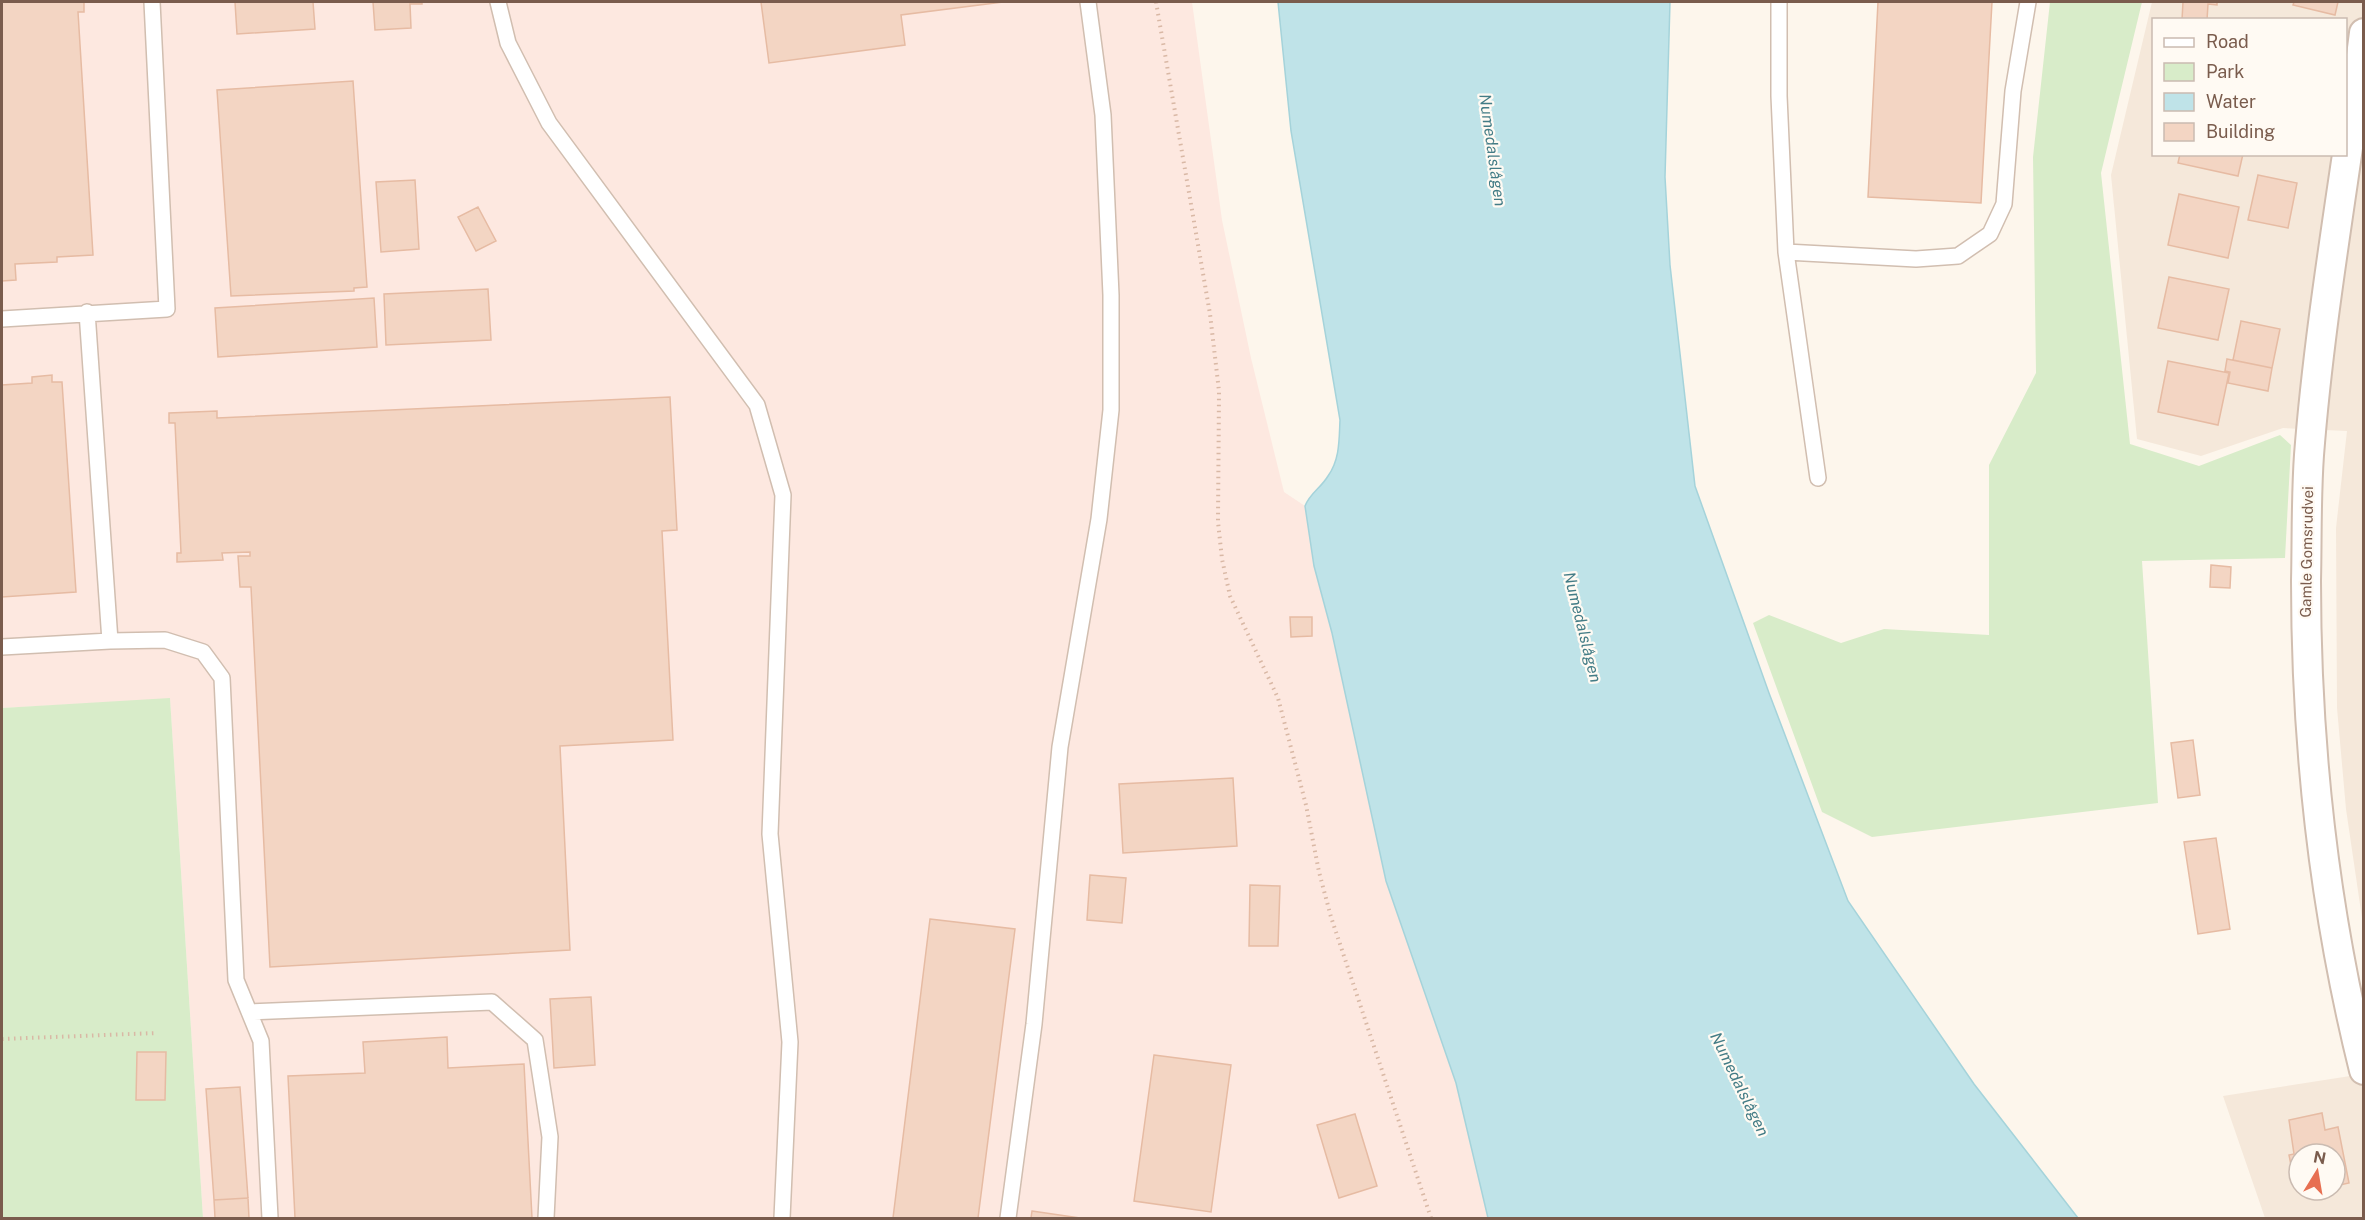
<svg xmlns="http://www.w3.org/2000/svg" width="2365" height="1220" viewBox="0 0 2365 1220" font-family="'Public Sans',sans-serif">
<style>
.residential{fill:#f5e8da;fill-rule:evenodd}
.commercial{fill:#fde8e0}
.green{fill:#d8ecc9}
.water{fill:#bfe3e8;stroke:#a5d3da;stroke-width:1.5}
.building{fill:#f3d5c3;stroke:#e6bba3;stroke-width:1.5}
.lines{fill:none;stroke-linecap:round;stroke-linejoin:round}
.lane-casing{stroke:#d1beb0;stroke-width:18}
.street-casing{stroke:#d1beb0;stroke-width:32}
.path{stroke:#d9b8a5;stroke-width:4;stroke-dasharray:1.5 4.5;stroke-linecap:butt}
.lane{stroke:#fff;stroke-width:15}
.street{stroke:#fff;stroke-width:28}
.labels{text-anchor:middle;stroke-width:4.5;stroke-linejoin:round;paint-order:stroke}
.street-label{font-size:15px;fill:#7a5c4d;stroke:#fffaf3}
.water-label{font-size:16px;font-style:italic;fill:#437c86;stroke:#fffaf3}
</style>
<rect width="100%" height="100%" fill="#fdf6ec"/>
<path class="residential" d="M2152 2H2363V925L2346 809 2337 708 2336 528 2347 431 2283 428 2201 456 2137 439 2111 175ZM2154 20H2346V154H2154Z
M2363 1074V1218H2265L2223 1096ZM2299 1154H2335V1190H2299Z"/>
<path class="commercial" d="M2 2H1192L1222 220 1251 358 1284 492 1305 506 1314 566 1332 633 1386 881 1456 1083 1488 1218H203L170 699 2 708Z"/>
<path class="green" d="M2050 2H2142L2101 173 2130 444 2199 466 2280 435 2291 445 2285 558 2142 561 2158 803 1872 837 1822 812 1753 623 1769 615 1841 643 1884 629 1989 635V465L2036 373 2033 157Z
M170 698 203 1218H2V708Z"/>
<path class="water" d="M1278 2H1670L1665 177 1670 265 1695 486 1769 693 1848 901 1974 1084 2078 1218H1488L1456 1083 1386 881 1332 633 1314 566 1305 506C1310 493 1321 488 1328 476 1340 459 1339 440 1340 420L1291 131Z"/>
<path class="building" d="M2 2H84V12H78L93 255 57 257V262L15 264 16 280 2 281Z
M235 2H313L315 29 237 34Z
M373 2H422V4H410L411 28 375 30Z
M761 2H1003L901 15 905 45 769 63Z
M1878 2H1992L1981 203 1868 197Z
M2183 2H2217V5L2208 4 2207 20H2182Z
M2294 2H2338L2335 15 2293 5Z
M353 81 367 287 354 288V291L231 296 217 90Z
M2180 154H2243L2238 176 2178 163Z
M2258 175 2297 183 2288 228 2248 220Z
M415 180 419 249 381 252 376 182Z
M2179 194 2239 207 2228 258 2168 245Z
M478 207 496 241 476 251 458 217Z
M2169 277 2229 289 2218 340 2158 328Z
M488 289 491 340 386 345 384 294Z
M374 298 377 347 218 357 215 308Z
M2241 321 2280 329 2272 368 2233 360Z
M2227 359 2272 368 2268 391 2228 383 2230 372 2225 371Z
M2168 361 2229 373 2218 425 2158 412Z
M52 375V382H62L76 592 2 597V385L32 383V377Z
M670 397 677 530 662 531 673 740 560 746 570 950 270 967 251 587H240L238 556H250V552L222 553 223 560 177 562V553H181L175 423H169V413L217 411V418Z
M2211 565 2231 567 2230 588 2210 587Z
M1290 617H1312V636L1291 637Z
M2193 740 2200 795 2178 798 2171 743Z
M1233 778 1237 846 1123 853 1119 784Z
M2216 838 2230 929 2198 934 2184 842Z
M1090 875 1126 878 1122 923 1087 920Z
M1250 885 1280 886 1278 946H1249Z
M930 919 1015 929 978 1218H893Z
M591 997 595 1065 554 1068 550 999Z
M447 1037 448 1068 524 1064 532 1218H295L288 1076 365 1073 363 1042Z
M137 1052H166L165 1100H136Z
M1154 1055 1231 1065 1211 1212 1134 1201Z
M240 1087 248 1198 214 1200 206 1089Z
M2322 1113 2325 1130 2338 1127 2349 1183 2335 1186V1154H2299V1177L2298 1174 2293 1175 2289 1155 2294 1154 2289 1120Z
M1355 1114 1377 1186 1339 1198 1317 1125Z
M248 1198 249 1218H215L214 1200Z
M1032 1211 1080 1218H1031Z"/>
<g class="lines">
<g class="lane-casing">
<path id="lane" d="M498 2 508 43 549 123 757 405 783 495 770 834 790 1042 782 1218
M1779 2V96L1786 252 1818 478
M1786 252 1916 259 1958 256 1990 234 2004 204 2013 91 2028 2
M2 319 167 309 152 2
M110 641 165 640 203 652 222 678 236 980 261 1041 270 1218
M2 647 110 641 87 312
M249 1012 492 1002 535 1040 550 1137 546 1218
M1008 1218 1034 1024 1060 747 1099 519 1111 410V295L1103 115 1088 2"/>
</g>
<g class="street-casing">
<path id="street" d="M2364 33C2346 174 2320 314 2309 455 2306 497 2307 540 2306 581 2306 747 2324 910 2364 1070"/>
</g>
<path class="path" d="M1156 2 1210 314 1219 391 1218 522 1222 559 1230 596 1278 698 1306 805 1319 872 1331 917 1431 1218
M2 1039 157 1033"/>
<use href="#lane" class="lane"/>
<use href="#street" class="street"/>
</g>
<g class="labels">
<g class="street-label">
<text transform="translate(2307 552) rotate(-89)" y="5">Gamle Gomsrudvei</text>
</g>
<g class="water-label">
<text transform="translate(1493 150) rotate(82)" y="6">Numedalslågen</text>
<text transform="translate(1583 627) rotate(76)" y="6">Numedalslågen</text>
<text transform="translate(1740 1084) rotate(64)" y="6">Numedalslågen</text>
</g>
</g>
<rect width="2365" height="1220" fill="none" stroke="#7a5c4d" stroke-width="6"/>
<rect x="2152" y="18" width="195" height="138" fill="#fffaf3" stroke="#cabbb1" stroke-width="1.5"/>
<rect x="2164" y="38" width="30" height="9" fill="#ffffff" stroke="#cabbb1" stroke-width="1.5"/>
<text x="2206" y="48" font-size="18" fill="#7a5c4d">Road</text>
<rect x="2164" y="63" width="30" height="18" fill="#d8ecc9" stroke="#cabbb1" stroke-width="1.5"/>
<text x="2206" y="78" font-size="18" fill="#7a5c4d">Park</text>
<rect x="2164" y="93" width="30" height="18" fill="#bfe3e8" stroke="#cabbb1" stroke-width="1.5"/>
<text x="2206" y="108" font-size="18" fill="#7a5c4d">Water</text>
<rect x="2164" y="123" width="30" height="18" fill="#f3d5c3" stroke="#cabbb1" stroke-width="1.5"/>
<text x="2206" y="138" font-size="18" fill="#7a5c4d">Building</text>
<g transform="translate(2317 1172) rotate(11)"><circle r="28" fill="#fffaf3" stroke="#cabbb1" stroke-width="1.5"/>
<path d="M0-4.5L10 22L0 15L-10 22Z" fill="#e76f51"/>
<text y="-9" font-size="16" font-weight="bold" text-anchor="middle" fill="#7a5c4d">N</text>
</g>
</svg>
